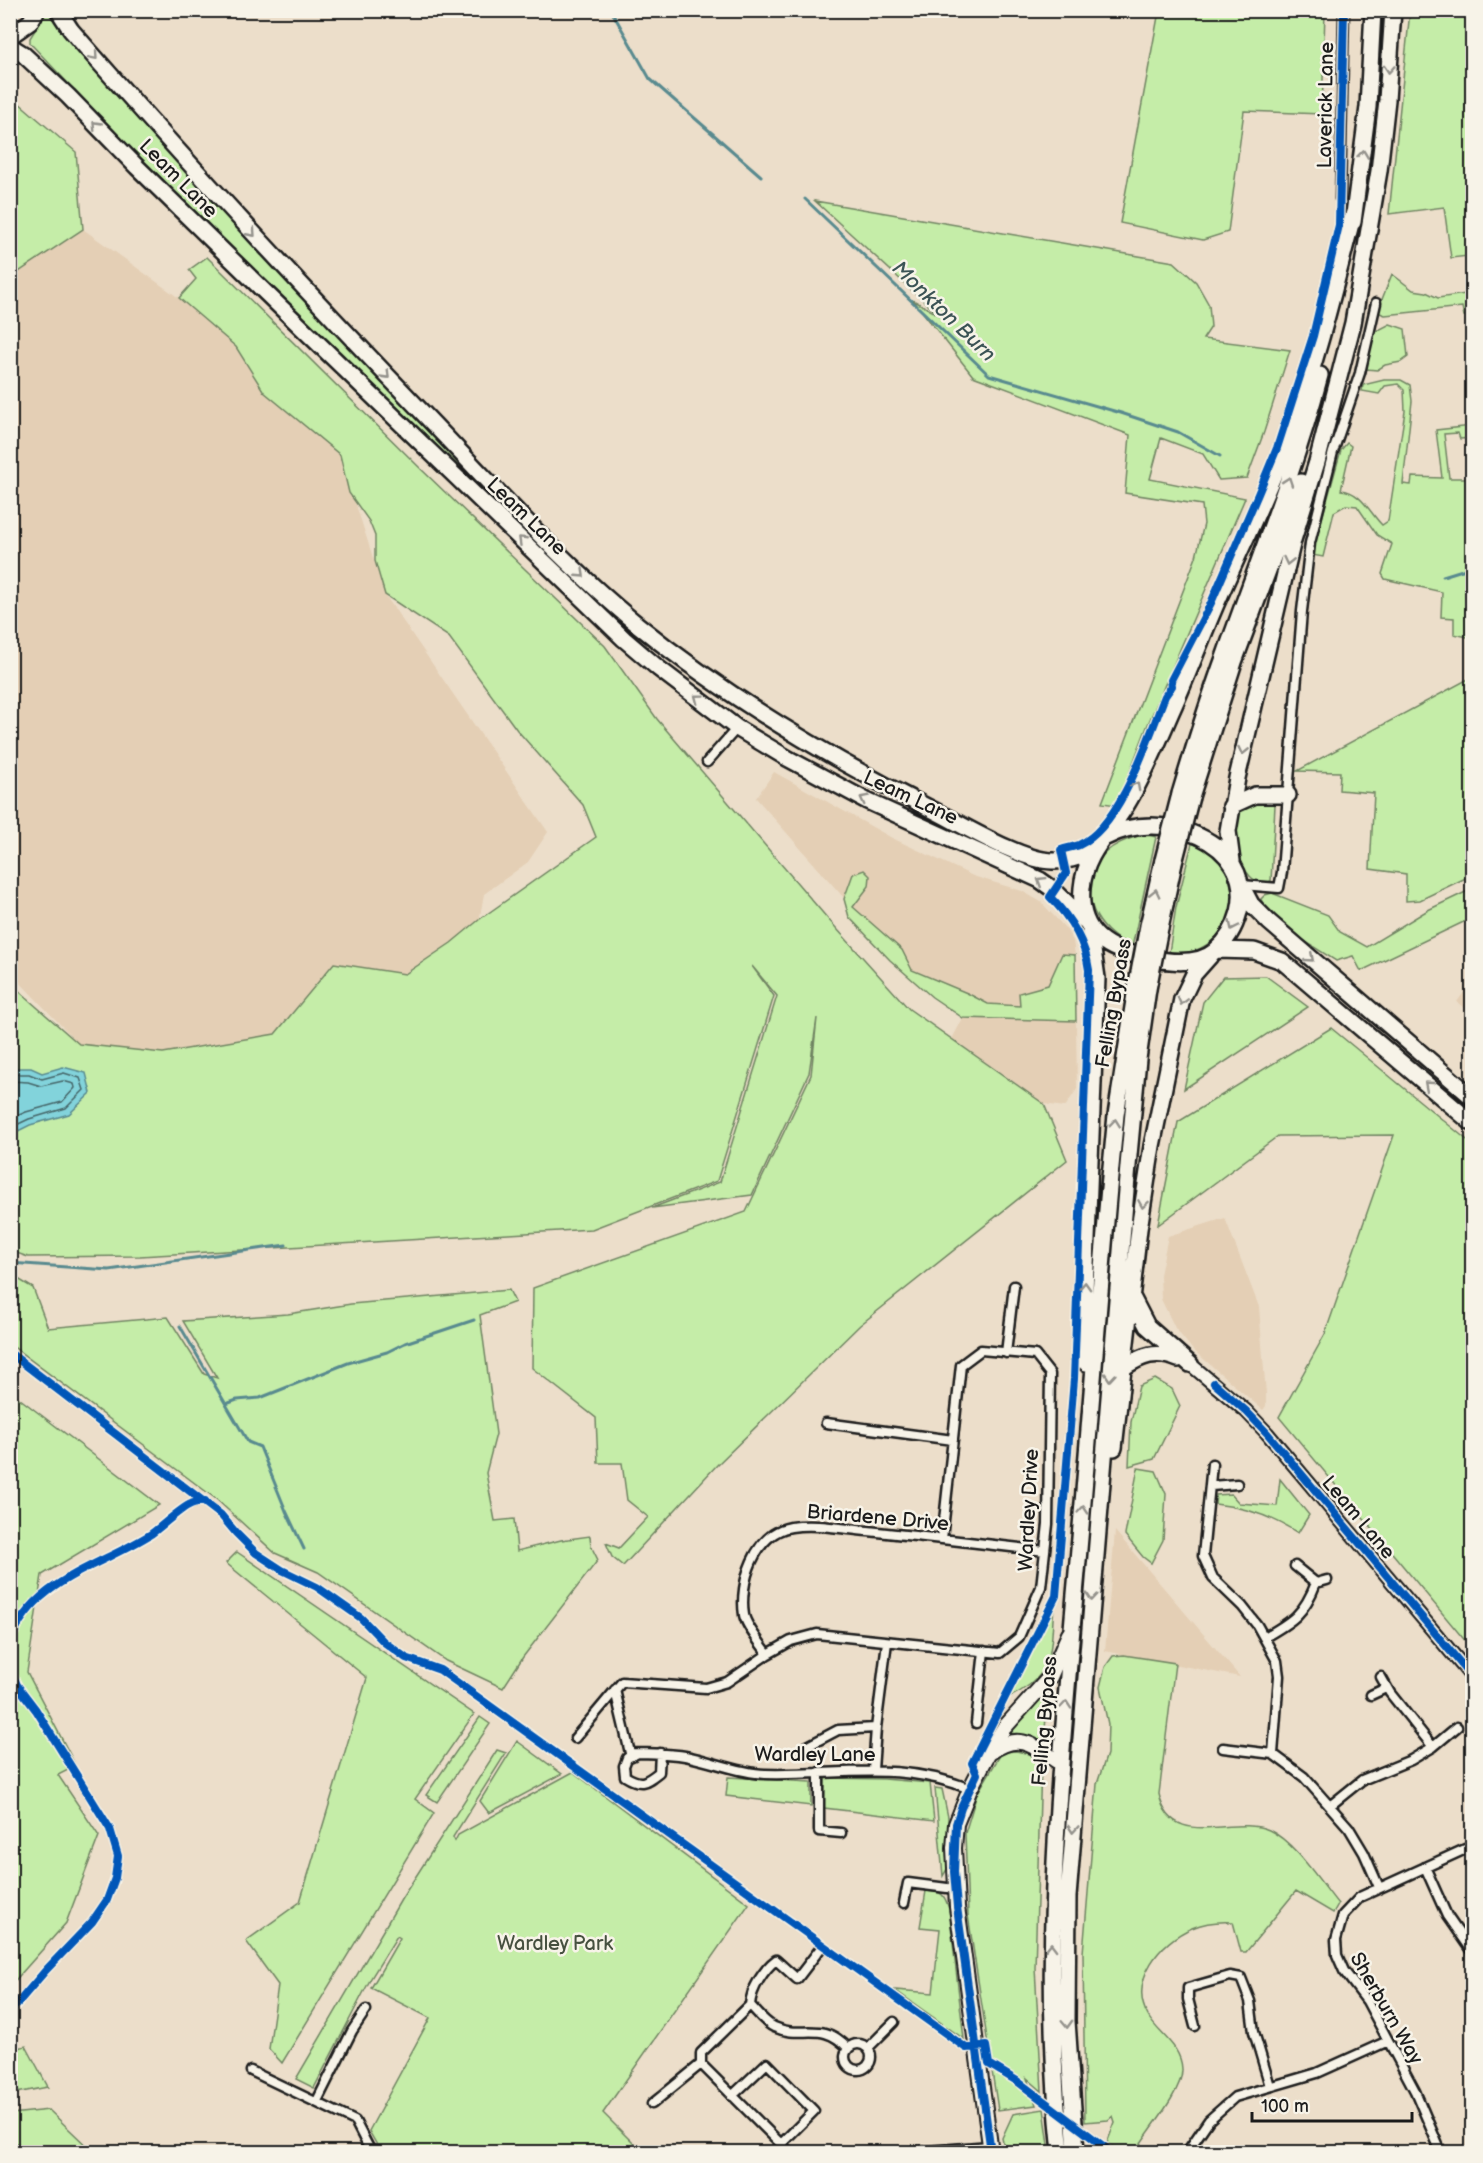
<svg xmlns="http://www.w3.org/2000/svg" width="1483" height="2163" viewBox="0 0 1483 2163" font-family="'Balsamiq Sans',sans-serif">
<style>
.built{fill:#e4cfb5}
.green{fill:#c5eda8;stroke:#708462;stroke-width:1.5}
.water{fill:#82d3db;stroke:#598a8f;stroke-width:1.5}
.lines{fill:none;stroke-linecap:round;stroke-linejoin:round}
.shore{stroke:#456568;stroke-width:1.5}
.stream{stroke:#598a8f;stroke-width:3}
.street-casing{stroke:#1c1c1c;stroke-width:13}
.secondary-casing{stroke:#1c1c1c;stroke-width:16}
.primary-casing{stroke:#1c1c1c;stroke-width:18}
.highway-casing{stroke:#1c1c1c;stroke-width:20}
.street{stroke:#f7f3e8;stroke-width:8}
.secondary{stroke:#f7f3e8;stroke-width:12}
.primary{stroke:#f7f3e8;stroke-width:14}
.highway{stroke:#f7f3e8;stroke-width:15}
.highway-bridge-casing{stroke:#1c1c1c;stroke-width:20;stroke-linecap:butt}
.highway-bridge{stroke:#f7f3e8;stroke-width:15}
.cycleway-casing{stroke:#f7f3e8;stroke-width:11}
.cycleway{stroke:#0057b8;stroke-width:8}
.oneway{stroke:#94928c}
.labels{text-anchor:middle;stroke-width:5;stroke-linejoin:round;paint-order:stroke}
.street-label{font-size:20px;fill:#1c1c1c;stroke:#f7f3e8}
.park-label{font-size:20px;fill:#46503f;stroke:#f7f3e8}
.water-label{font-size:21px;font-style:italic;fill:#3b5355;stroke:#f7f3e8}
</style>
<rect width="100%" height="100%" fill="#ecdeca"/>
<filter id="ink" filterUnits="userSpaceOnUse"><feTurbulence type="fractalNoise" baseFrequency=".0167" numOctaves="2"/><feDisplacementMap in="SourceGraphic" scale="12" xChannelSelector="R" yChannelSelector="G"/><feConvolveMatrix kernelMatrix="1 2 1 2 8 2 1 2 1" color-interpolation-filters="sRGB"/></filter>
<g filter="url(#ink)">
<path class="built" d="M83 229 179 298 236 347 264 392 340 455 385 595 548 832 528 862 484 894 469 977 359 1055 163 1053 79 1044 11 973V277Z
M774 772 892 838 973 876 1022 891 1041 902 1066 929 1073 941 1075 955 1048 985 1020 1007 988 1004 912 970 852 907 756 798Z
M1472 981V1015L1457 1002Z
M963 1018 1076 1021 1077 1089 1065 1107 1044 1104 952 1039Z
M1225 1218 1259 1307 1266 1394V1406L1263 1410 1192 1349 1175 1328 1161 1299 1160 1275 1168 1236Z
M1115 1531 1240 1677 1105 1651Z"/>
<path class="green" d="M47 11 55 17 139 118 301 296 535 539 531 541 169 190 30 43V38Z
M1159 11H1325L1322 114 1244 111 1228 232 1203 240 1120 223Z
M1410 11H1472V285L1468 256 1451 258 1444 207 1389 214Z
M11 96 76 152 83 229 11 277Z
M815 201 1174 262 1196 282 1209 305 1211 327 1203 339 1290 350 1264 432 1247 478 1219 480 1203 454 1161 438 1150 479 1245 498 1148 724 1117 805 1102 803 1196 557 1204 524 1202 505 1125 493 1130 435 973 376 913 300 939 315Z
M207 257 422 470 605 646 657 719 828 919 909 1009 1044 1104 1067 1160 860 1325 717 1465 623 1566 612 1557 606 1543 619 1548 648 1517 627 1500 622 1463H598L596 1418 532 1368 533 1288 746 1212 811 1075 817 1018 809 1073 752 1195 652 1208 720 1182 777 996 752 966 774 996 717 1181 592 1229 140 1256 28 1257 11 1251 10 981 22 994 79 1044 163 1053 275 1034 334 963 405 974 451 943 480 919 596 837 583 805 517 730 449 637 385 595 375 561V536L369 521 349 493 340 455 264 392 236 347 179 298 196 279 189 270Z
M1392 274 1413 290 1426 292 1438 298 1472 293V316H1464L1462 307 1385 315 1377 312Z
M1390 324 1405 329 1408 357 1401 362 1385 365 1377 370 1366 369 1371 334Z
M1384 380H1401L1410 385 1412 401 1403 484 1411 485 1412 477 1442 478 1436 430 1472 426V438L1460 439 1458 433 1444 434 1449 478H1472V638L1454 634V618L1441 617 1442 592 1385 579 1382 574 1392 544 1377 535 1357 506 1346 505 1334 512 1323 557 1312 555 1341 450 1347 443 1351 446 1341 490C1362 492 1369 512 1382 525L1388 521 1405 411 1404 390 1398 384 1385 386 1379 394 1362 391 1363 385Z
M1472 677V875L1420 900 1406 901V874L1370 869 1374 793 1339 790 1340 772 1297 771Z
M1270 800 1275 805 1271 881C1237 895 1227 814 1246 805 1252 801 1263 801 1270 800Z
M1144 834 1156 837 1132 947C1103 934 1080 905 1094 872 1097 865 1100 857 1106 852 1117 842 1130 839 1144 834Z
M1192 843C1198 846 1204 848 1209 852 1255 885 1228 960 1169 953L1176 907Z
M864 870 870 876 869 886 853 907 902 950 912 970 967 993 988 1004 1020 1006 1019 993 1048 985 1062 954 1075 955 1076 1021 963 1018 932 997 890 960 849 917 844 899 853 874Z
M1472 889V918L1361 971 1353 956 1336 961 1298 937 1264 907 1261 899 1265 895 1272 893 1328 915 1340 932 1367 947 1428 910Z
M1266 976 1308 1007 1184 1089 1203 1002 1223 977Z
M1331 1028 1472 1144V1649L1279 1417 1325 1334 1394 1135 1278 1136 1158 1225 1178 1122Z
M10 1274 33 1288 48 1328 168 1317 204 1374 217 1378 183 1321 288 1314 351 1304 509 1290 515 1302 480 1315 496 1434 486 1473 495 1521 514 1519 517 1551 561 1540 590 1536 591 1546 598 1560 523 1657 503 1688 446 1661 318 1572 275 1553 216 1499 11 1345Z
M1155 1379 1172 1389 1180 1406 1154 1459 1129 1466 1131 1422 1139 1386Z
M11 1392 159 1505 42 1575 27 1672 76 1766 58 1775 99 1836 66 1923 11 1985Z
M1138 1468 1156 1471 1166 1494 1163 1540 1151 1563 1143 1557 1125 1535Z
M1280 1479 1309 1515 1298 1533C1273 1517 1244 1507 1215 1504L1216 1495 1231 1494 1239 1503 1277 1506Z
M237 1552 474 1714 415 1799 434 1813 282 2063 269 2049 278 1985 246 1941 300 1902 367 1678 226 1563Z
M1054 1608C1052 1624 1053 1644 1048 1660 1043 1679 1020 1693 1003 1700Z
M1124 1655 1175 1663 1159 1794C1171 1852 1233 1814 1269 1830 1295 1842 1320 1882 1338 1904L1333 1913 1296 1891 1246 1952H1241L1233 1922C1219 1921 1206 1922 1192 1928 1161 1941 1128 1980 1148 2016 1158 2034 1181 2045 1182 2069 1183 2091 1147 2132 1135 2152H1121L1107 2143 1115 2122 1113 2116 1108 2120 1085 2122 1083 1953 1097 1784 1107 1754 1108 1724 1100 1687 1105 1667 1113 1656Z
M1048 1688 1044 1745 1021 1734 1006 1733Z
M480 1717 490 1724 437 1802 426 1795Z
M517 1741 562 1774 489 1813 480 1801Z
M497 1750 506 1753 453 1837 455 1841 458 1835 573 1772 749 1904 603 2113 642 2152H381L369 2131 430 2018 371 1988 400 1938 397 1936 371 1978 314 2088 296 2079 402 1898Z
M1016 1751 1030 1754 1041 1764 1035 1968 1042 2091 1027 2078 1036 2105 998 2110 968 1915 965 1833 977 1794 1002 1752Z
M728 1777 811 1782V1806L726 1796Z
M825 1778 884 1779 930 1783 934 1821 824 1808Z
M935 1788 942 1789 948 1817 947 1869 943 1876Z
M926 1891C942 1892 944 1893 949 1909L964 2039 895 1990 933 1993 940 1929 920 1927Z
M26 2046 48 2087 11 2094V2049Z
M1044 2109 1050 2152H1005L1002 2138 1013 2114Z
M49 2110 93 2152H37L11 2141V2114Z"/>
<path class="water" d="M63 1067 86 1073 91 1093 69 1114 30 1125 14 1133 11 1148V1068H31L42 1073Z"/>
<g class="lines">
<path class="shore" d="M10 1074H29L42 1079 64 1073 80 1078 84 1090 66 1108 29 1119 10 1128
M10 1081 28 1082 41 1086 63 1081 74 1084 75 1088 62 1102 26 1112 10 1119"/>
<path class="stream" d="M611 10 650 79 761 176
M805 199 989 375 1121 413 1178 432 1220 456
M1443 576 1472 567
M10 1263 109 1270 286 1245
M180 1326 248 1442 260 1447 286 1511 304 1549
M226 1404 237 1400 260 1398 348 1363 387 1352 405 1343 474 1320"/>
<g class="street-casing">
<path id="street" d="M1340 199 1344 10
M707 762 737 728
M1242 885 1279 888 1282 872 1302 611 1310 543 1333 452 1360 373 1376 303
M1006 1353 1014 1286
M826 1423 953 1440
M1212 1464 1203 1556 1213 1578 1242 1606 1257 1625 1277 1661 1279 1676 1273 1754
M1211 1486 1237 1484
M1295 1566 1316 1583
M1265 1637C1293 1621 1304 1614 1316 1583L1327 1580
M768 1654C761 1644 746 1626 744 1615 739 1584 754 1533 791 1527 815 1523 843 1529 868 1531 927 1537 986 1544 1045 1551
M1381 1677 1390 1693 1433 1747
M615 1690 630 1753C648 1753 667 1753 685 1756 712 1761 738 1773 765 1774 839 1776 898 1760 970 1789
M1371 1695 1386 1688
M976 1723 984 1651
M575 1738 622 1682 706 1688 727 1682 768 1654 791 1641 817 1634 1000 1653 1019 1637 1041 1587 1048 1524 1050 1374 1035 1355 981 1350 961 1365 942 1539
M1223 1748 1273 1754 1304 1777 1349 1828 1364 1853 1379 1887
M802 1749 838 1730 876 1728
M636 1754 627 1758 624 1766 625 1776C641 1786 645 1783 659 1772L660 1753
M873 1770 876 1728 887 1642
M819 1772V1831L841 1833
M1331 1805 1362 1780 1411 1760 1433 1747 1457 1727
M1425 1867 1447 1916 1472 1952
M904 1903 908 1883 955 1889
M750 2005C757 2012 765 2023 774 2027 803 2040 821 2019 848 2048
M1195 2026 1188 1999V1988L1230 1976 1241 1978 1250 2001 1254 2032 1270 2086
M845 2057a13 13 0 1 1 26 0a13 13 0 1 1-26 0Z
M868 2048 894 2022
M251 2071 355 2121 371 2152
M732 2096 767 2063 814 2111 781 2144
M317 2101 352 2031 366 2010
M652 2104 701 2064
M789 2152 701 2064V2053L750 2005C751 1989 764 1969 776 1960L797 1979 820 1949
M914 2152 990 2146
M1187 2152 1209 2120 1235 2097 1317 2073 1388 2041
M1441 2152 1415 2091 1367 2001 1344 1971 1337 1955 1336 1940 1343 1915 1360 1897 1472 1846"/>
</g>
<g class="secondary-casing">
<path id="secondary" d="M1190 1364 1246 1411 1267 1433 1472 1677"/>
</g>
<g class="primary-casing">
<path id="primary" d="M991 1752C1020 1731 1034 1746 1060 1763
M991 2152 957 1907 954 1848 956 1824 970 1789 985 1760 1004 1728 1050 1677 1069 1634"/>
</g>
<g class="highway-casing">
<path id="highway" d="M58 10 71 30C185 161 302 287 422 412 492 485 560 561 638 625 728 698 826 756 929 808 960 823 1019 860 1052 861 1065 862 1078 857 1091 853
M10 36 30 22 37 10
M10 46 23 54 68 96 137 167 267 294 624 639 658 668 737 728 787 758 867 801 1040 880 1054 890 1084 920
M1353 222 1368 107 1373 10
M1180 794C1194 747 1208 701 1225 655 1258 562 1295 470 1320 375
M1191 797 1234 662 1301 482
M1231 806 1255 795H1288
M1106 837C1159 807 1257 840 1239 912 1235 927 1227 941 1215 951 1198 966 1169 962 1149 958 1108 951 1078 934 1082 888 1085 853 1110 833 1127 804 1145 774 1158 742 1172 710 1187 677 1200 642 1214 609 1240 549 1270 490 1292 428 1318 358 1335 285 1354 212
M1232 861 1228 831 1237 778 1293 540 1317 462 1353 323 1379 171 1387 100 1393 10
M1241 885 1251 904 1269 922 1472 1097
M1148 926 1163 860
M1160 928 1174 863
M1217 950 1254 951 1282 961 1472 1123
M1131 1295 1147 1326 1190 1364
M1086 1363 1084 1318 1097 978 1090 929
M1123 1368C1142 1355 1156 1350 1178 1359
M1114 1448 1139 1229 1152 1146 1182 999 1194 974 1210 956
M1061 2152C1041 1966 1059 1780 1075 1594 1088 1455 1097 1316 1110 1177L1116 1115 1136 988
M1076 2152 1067 2021 1068 1897 1128 1166 1138 1059 1148 989"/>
</g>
<use href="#street" class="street"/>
<use href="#secondary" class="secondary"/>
<use href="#primary" class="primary"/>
<use href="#highway" class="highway"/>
<g class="highway-bridge-casing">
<path id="highway-bridge" d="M1163 860 1180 794
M1174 863 1191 797
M1136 988 1148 926
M1148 989 1160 928"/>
</g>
<use href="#highway-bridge" class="highway-bridge"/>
<g class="cycleway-casing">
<path id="cycleway" d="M10 1353 221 1515 236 1533 256 1553 282 1570 317 1587 361 1618 384 1642 406 1658 440 1670 966 2048 986 2046 989 2064 1017 2081 1111 2152
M1214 1383 1246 1411 1267 1433 1472 1677
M10 1643C30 1581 101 1566 151 1534 161 1527 182 1507 191 1504 195 1502 201 1502 205 1501
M10 1670 17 1685 36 1710 110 1829 118 1856 115 1878 107 1900 92 1922 46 1970 10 2012
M991 2152 957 1907 954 1872 956 1824 961 1808 977 1774 972 1763 1056 1596 1074 1379 1089 970C1085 941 1071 918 1050 897L1066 873 1061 850C1067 848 1074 847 1079 845 1121 827 1149 736 1165 696L1172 686 1171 680 1211 603 1258 494 1277 448 1313 336 1339 225 1344 10"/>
</g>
<use href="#cycleway" class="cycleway"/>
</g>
<defs><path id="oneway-chevron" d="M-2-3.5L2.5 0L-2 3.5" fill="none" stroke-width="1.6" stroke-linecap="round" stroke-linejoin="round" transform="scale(1.5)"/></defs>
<g class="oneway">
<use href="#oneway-chevron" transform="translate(94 56) rotate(49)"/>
<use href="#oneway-chevron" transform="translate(1389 69) rotate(94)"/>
<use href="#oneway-chevron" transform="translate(96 125) rotate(-134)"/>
<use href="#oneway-chevron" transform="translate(1363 154) rotate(-83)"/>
<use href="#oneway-chevron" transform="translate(252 233) rotate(48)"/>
<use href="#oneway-chevron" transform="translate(386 375) rotate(46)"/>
<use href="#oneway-chevron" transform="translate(1288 481) rotate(-71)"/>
<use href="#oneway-chevron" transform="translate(522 540) rotate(-136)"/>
<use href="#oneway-chevron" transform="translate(1288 561) rotate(103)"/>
<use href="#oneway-chevron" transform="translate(581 574) rotate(43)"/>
<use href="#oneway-chevron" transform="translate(698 698) rotate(-143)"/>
<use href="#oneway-chevron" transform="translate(1243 751) rotate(103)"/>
<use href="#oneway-chevron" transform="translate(1136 786) rotate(-62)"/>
<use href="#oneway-chevron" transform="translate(864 799) rotate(-153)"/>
<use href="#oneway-chevron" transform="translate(1041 881) rotate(-148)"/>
<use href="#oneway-chevron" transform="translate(1155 893) rotate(-77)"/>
<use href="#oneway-chevron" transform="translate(1233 926) rotate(115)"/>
<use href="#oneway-chevron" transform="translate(1310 958) rotate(41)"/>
<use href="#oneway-chevron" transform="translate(1182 1001) rotate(104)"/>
<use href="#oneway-chevron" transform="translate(1428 1085) rotate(-139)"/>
<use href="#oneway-chevron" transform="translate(1115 1123) rotate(-84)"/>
<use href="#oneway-chevron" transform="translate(1143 1204) rotate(99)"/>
<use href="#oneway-chevron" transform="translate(1085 1286) rotate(-88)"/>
<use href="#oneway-chevron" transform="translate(1110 1377) rotate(95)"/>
<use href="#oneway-chevron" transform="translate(1083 1510) rotate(-85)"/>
<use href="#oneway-chevron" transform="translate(1092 1597) rotate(95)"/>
<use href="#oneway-chevron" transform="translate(1066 1705) rotate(-85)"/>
<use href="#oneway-chevron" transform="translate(1073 1829) rotate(94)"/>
<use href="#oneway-chevron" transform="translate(1051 1947) rotate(-89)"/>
<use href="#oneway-chevron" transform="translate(1067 2024) rotate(88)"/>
</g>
</g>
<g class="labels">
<g class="street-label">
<text transform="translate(1325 105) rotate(-89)" y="7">Laverick Lane</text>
<text transform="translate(179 178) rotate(45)" y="7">Leam Lane</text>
<text transform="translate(527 516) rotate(44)" y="7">Leam Lane</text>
<text transform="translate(911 797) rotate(25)" y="7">Leam Lane</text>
<text transform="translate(1113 1003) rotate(-80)" y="7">Felling Bypass</text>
<text transform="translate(1028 1510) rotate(-87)" y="7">Wardley Drive</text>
<text transform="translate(878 1517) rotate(5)" y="7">Briardene Drive</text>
<text transform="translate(1359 1517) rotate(50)" y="7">Leam Lane</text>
<text transform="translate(1044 1721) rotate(-85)" y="7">Felling Bypass</text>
<text x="815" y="1761">Wardley Lane</text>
<text transform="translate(1387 2008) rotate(60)" y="7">Sherburn Way</text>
</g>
<g class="park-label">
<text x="555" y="1950">Wardley Park</text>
</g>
<g class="water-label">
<text transform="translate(944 311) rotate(44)" y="7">Monkton Burn</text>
</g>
</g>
<rect width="1483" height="2163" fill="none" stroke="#f7f3e8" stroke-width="36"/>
<rect x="18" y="18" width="1447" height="2127" fill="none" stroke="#1c1c1c" stroke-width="2" filter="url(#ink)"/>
<path d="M1252 2112v9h160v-9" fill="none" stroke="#1c1c1c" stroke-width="3"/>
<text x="1261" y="2112" font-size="18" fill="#1c1c1c" stroke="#f7f3e8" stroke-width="4.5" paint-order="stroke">100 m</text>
</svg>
